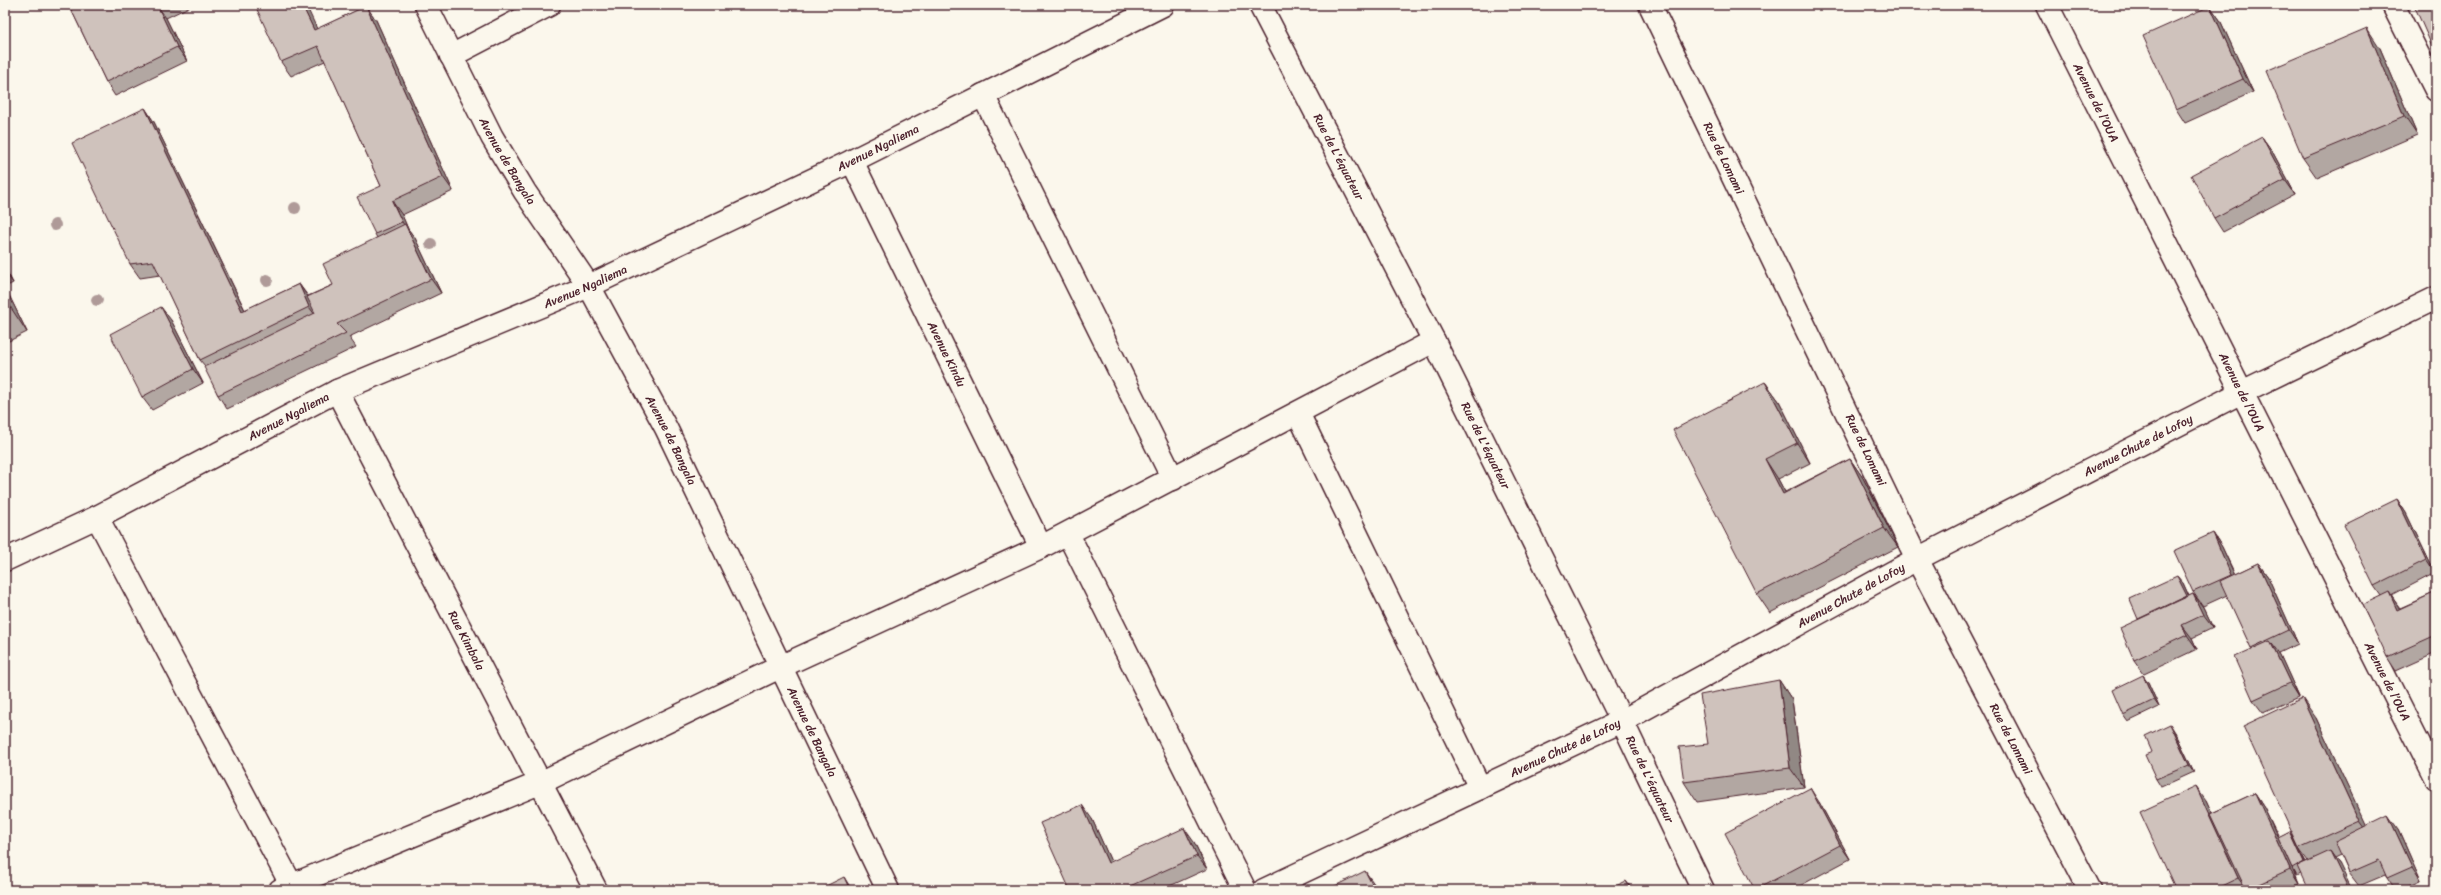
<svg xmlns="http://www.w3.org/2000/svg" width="2441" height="895" viewBox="0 0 2441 895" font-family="Sriracha,sans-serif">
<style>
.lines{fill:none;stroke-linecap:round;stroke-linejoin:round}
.minor-casing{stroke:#4a1f2b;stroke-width:25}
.tertiary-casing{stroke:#4a1f2b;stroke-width:25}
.secondary-casing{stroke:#4a1f2b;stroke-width:25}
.minor{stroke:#fbf7ec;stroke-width:22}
.tertiary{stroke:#fbf7ec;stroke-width:22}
.secondary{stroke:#fbf7ec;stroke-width:22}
.tree{fill:#af9a98}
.wall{fill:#b2a7a2;stroke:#4a1f2b;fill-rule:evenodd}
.shaded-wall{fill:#918884;stroke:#4a1f2b}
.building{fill:#cfc2bc;stroke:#4a1f2b}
.labels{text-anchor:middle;stroke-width:3;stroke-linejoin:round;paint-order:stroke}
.street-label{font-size:12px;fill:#4a1f2b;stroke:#fbf7ec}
</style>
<rect width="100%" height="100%" fill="#fbf7ec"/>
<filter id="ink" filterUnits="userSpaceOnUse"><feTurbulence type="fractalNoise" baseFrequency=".025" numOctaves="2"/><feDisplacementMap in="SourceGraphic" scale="8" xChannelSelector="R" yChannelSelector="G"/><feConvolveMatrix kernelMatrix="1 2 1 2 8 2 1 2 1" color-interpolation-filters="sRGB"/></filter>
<g filter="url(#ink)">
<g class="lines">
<g class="minor-casing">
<g id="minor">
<path id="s1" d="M1260 5 1434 341 1622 721 1703 890"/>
<path id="s2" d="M1650 5 1917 559 2090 890"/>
<path d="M2393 5 2436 90"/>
<path d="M451 56 549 5"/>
<path d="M983 95 1173 479"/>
<path id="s3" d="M852 161 1041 547"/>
<path id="s4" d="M337 391 596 890"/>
<path d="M1298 413 1480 788"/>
<path d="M97 517 294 890"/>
<path d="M1068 534 1245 890"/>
<path id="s5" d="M5 560 97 517 337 391 589 286 852 161 1163 5"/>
<path d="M280 890 542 782 782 666 1041 547 1434 341"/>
<path id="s6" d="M1264 890 1622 721 1917 559 2242 392 2436 298"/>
</g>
</g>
<g class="tertiary-casing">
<g id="tertiary">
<path id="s7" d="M2047 5 2436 778"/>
</g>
</g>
<g class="secondary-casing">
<g id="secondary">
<path id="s8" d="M426 5 492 137 525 192 589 286 666 428 888 890"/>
</g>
</g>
<use href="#minor" class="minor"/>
<use href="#tertiary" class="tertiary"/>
<use href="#secondary" class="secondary"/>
</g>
<g class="tree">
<circle cx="295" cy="208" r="6"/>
<circle cx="55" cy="225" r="6"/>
<circle cx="431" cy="244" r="6"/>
<circle cx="267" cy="280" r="6"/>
<circle cx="97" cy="300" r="6"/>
</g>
<path class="wall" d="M69 5H193L166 18 187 61 115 96 106 82Z
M366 6 376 20 453 191 402 215 408 229 415 238 441 293 349 337 356 347 227 409 218 395 205 366 200 360 160 275 140 278 130 264 145 108 154 122 245 310 299 284 308 296 333 285 377 238 375 234 381 186 325 61 291 76 281 62 317 29Z
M2210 6 2220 20 2253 92 2185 123 2176 109Z
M2380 48 2417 135 2317 178 2303 158Z
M2262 137 2272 151 2295 194 2223 232 2214 218Z
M5 268 13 283 5 287 27 332 5 343Z
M171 320 203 383 152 410 142 397Z
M1765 382 1779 401 1810 463 1778 479 1785 492 1850 459 1863 478 1898 547 1770 613 1757 594Z
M2397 499 2406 513 2435 573 2391 596 2400 608 2436 592V653L2396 671 2387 657 2381 596 2374 586Z
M2213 533 2222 547 2235 574 2258 563 2268 577 2298 644 2279 653 2299 697 2263 713 2253 700 2252 649 2227 595 2203 606 2193 592Z
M2183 583 2189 596 2193 594 2203 607 2213 628 2192 638 2197 649 2144 674 2134 660 2138 619Z
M1779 680 1792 700 1804 787 1697 802 1684 782Z
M2148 682 2159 707 2128 722 2123 715Z
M2316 718 2366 826 2398 829 2421 881 2401 890H2395L2385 875 2359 886 2349 873 2341 855 2335 858 2340 865 2301 874 2297 876 2294 871 2299 884 2286 890H2176L2206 800 2212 813 2255 793 2264 807 2279 838 2290 832 2295 839ZM2299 849 2308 861 2306 862Z
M2175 732 2194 772 2161 787 2156 779 2152 752Z
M1819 802 1850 859 1792 890H1756Z
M1092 819 1111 862 1194 842 1207 869 1161 890H1070Z"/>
<path class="shaded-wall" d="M157 5 166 18 187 61 177 47Z
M302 5H306L324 44 314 30Z
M366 6 376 20 453 191 443 177Z
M2210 6 2220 20 2253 92 2243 79Z
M2367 28 2380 48 2417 135 2404 116Z
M145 108 154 122 252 325 242 311Z
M2262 137 2272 151 2295 194 2285 180Z
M392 201 402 215 408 229 415 238 441 293 431 279 409 232 402 222Z
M5 268 13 283 5 272Z
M299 284 308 297 319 320 309 307Z
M5 287 27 332 11 308 5 297Z
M161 307 171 320 203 383 193 369Z
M1765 382 1779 401 1810 463 1797 443Z
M1765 459 1778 479 1796 513 1783 494Z
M1850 459 1863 478 1898 547 1884 528Z
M2397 499 2406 513 2435 573 2426 560Z
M2213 533 2222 547 2241 589 2231 575Z
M2258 563 2268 577 2298 644 2289 630Z
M2177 576 2183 583 2194 608 2189 601Z
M2389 592 2398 606 2407 624 2397 610Z
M2193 594 2203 607 2213 628 2203 615Z
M2182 625 2192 638 2197 649 2187 635Z
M2270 641 2280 655 2299 697 2290 683Z
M2143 675 2148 682 2159 707 2154 700Z
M1779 680 1792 700 1804 787 1790 768Z
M2302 698 2316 718 2373 840 2359 821Z
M2170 724 2175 732 2194 772 2189 765Z
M2196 786 2206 800 2247 890 2238 878Z
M1810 788 1819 802 1850 859 1840 845Z
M2255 793 2264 807 2299 884 2290 870Z
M1082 805 1092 819 1118 877 1108 863Z
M2388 815 2398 829 2421 881 2412 867Z
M1184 828 1194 842 1207 869 1197 856Z
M2290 832 2295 840 2309 870 2304 862Z
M2330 851 2340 865 2352 890H2349Z
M1365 871 1375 885 1377 890H1375Z
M844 877 852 890H850Z
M1626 881 1633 890H1631Z"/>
<path class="building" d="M69 5H157L177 47 106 82Z
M255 5H302L314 30 366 6 443 177 392 201 402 222 375 234 357 197 381 186 318 46 281 62Z
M2414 5H2436V53H2435Z
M2210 6 2243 79 2176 109 2143 36Z
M2367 28 2404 116 2303 158 2266 71Z
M145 108 242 311 299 284 309 307 200 360 153 261 130 264 72 143Z
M2262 137 2285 180 2214 218 2191 175Z
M405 224 431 279 337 324 346 333 218 395 204 367 315 313 307 297 333 285 323 264Z
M5 297 11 308 5 311Z
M161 307 193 369 142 397 110 334Z
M1765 382 1797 443 1765 459 1783 494 1850 459 1884 528 1757 594 1673 430Z
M2397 499 2426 560 2374 586 2344 525Z
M2213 533 2231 575 2193 592 2174 551Z
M2258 563 2289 630 2251 648 2220 581Z
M2177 576 2187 596 2138 619 2129 598Z
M2389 592 2397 610 2436 592V635L2387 657 2362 605Z
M2193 594 2203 615 2182 625 2187 635 2134 660 2120 628Z
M2270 641 2290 683 2253 700 2234 657Z
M2143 675 2154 700 2123 715 2112 690Z
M1779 680 1790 768 1684 782 1679 747 1708 744 1700 695Z
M2302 698 2359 821 2299 848 2243 726Z
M2170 724 2189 765 2156 779 2145 755 2152 752 2145 736Z
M2436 756V760L2434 757Z
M2196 786 2238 878 2213 890H2176L2140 812Z
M1810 788 1840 845 1755 890 1725 833Z
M2255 793 2290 870 2247 890H2246L2210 814Z
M1082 805 1108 863 1184 828 1197 856 1121 890H1070L1040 823Z
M2388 815 2412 867 2387 878 2379 860 2349 873 2335 841Z
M2290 832 2304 862 2292 869 2278 838Z
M2330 851 2349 890H2308L2297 866Z
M1365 871 1375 890H1327Z
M844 877 850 890H818Z
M1626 881 1631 890H1608Z
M2415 888 2416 890H2409Z"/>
</g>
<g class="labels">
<g class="street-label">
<text dy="4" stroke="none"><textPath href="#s7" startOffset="109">Avenue de l’OUA</textPath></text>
<text dy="4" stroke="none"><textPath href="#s5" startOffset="966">Avenue Ngaliema</textPath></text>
<text dy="4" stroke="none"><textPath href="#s1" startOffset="171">Rue de L'équateur</textPath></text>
<text dy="4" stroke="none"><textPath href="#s2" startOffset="170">Rue de Lomami</textPath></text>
<text dy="4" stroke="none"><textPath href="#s8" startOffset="176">Avenue de Bangala</textPath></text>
<text dy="4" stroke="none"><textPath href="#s5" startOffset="642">Avenue Ngaliema</textPath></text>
<text dy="4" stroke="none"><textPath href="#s3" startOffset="215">Avenue Kindu</textPath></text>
<text dy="4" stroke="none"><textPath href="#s7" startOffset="433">Avenue de l’OUA</textPath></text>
<text dy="4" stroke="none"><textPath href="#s5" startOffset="318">Avenue Ngaliema</textPath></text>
<text dy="4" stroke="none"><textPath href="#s8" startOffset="500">Avenue de Bangala</textPath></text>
<text dy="4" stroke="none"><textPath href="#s1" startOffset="495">Rue de L'équateur</textPath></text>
<text dy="4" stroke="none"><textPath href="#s6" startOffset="981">Avenue Chute de Lofoy</textPath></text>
<text transform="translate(1866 450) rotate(64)" y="4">Rue de Lomami</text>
<text dy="4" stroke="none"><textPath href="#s6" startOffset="657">Avenue Chute de Lofoy</textPath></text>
<text dy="4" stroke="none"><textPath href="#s4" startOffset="281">Rue Kimbala</textPath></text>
<text dy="4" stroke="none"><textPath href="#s7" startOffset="757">Avenue de l’OUA</textPath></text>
<text dy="4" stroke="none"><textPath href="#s8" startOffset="824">Avenue de Bangala</textPath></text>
<text dy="4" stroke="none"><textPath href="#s2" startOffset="818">Rue de Lomami</textPath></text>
<text dy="4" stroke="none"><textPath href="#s6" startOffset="333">Avenue Chute de Lofoy</textPath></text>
<text dy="4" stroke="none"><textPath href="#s1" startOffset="867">Rue de L'équateur</textPath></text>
</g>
</g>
<rect width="2441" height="895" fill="none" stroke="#fbf7ec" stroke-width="20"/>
<rect x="10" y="10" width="2421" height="875" fill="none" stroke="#4a1f2b" stroke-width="1.5" filter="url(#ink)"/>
</svg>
